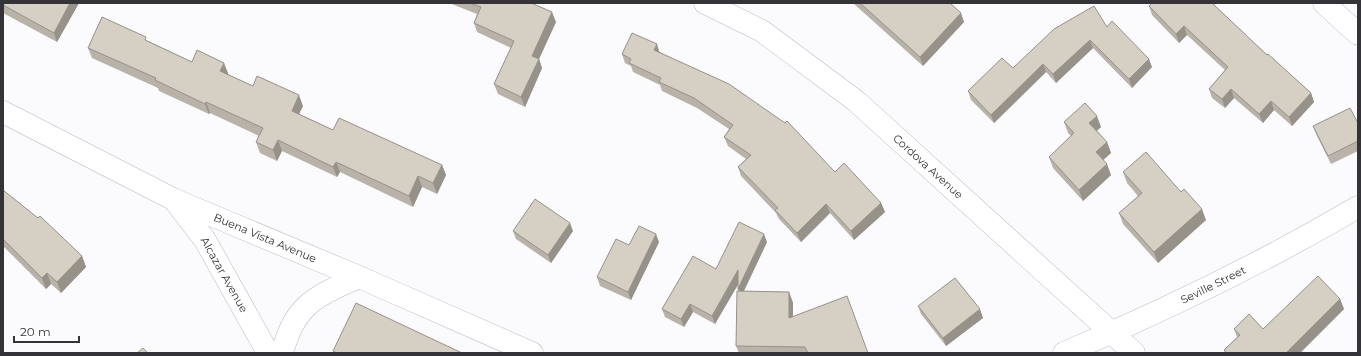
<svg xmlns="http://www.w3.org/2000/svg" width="1361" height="356" viewBox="0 0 1361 356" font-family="Montserrat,sans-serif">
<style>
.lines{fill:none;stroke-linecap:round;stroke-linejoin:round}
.minor-casing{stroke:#babac6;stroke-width:23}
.minor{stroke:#fff;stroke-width:22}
.wall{fill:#b8b2a9}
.shaded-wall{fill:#969189}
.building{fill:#d6cfc4;stroke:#969189}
.labels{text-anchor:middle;stroke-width:3.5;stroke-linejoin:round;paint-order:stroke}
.street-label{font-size:11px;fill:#333338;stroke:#fff}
</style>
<rect width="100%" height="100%" fill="#fbfbfe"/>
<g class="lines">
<g class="minor-casing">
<g id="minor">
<path id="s1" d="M705 3 762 31 856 101 1134 353"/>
<path d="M1324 3 1358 34"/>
<path id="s2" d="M3 112 175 200 359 277 532 353"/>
<path id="s3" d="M175 201 205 240 268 353"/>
<path d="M282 353C283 348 285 343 287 338 299 301 326 292 359 277"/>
<path id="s4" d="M1064 353C1164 311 1264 262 1358 207"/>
</g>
</g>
<use href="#minor" class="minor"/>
</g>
<path class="wall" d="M3 3H79L57 42 3 13Z
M449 3H531L556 22 539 59 542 68 525 107 498 94 494 84 511 48 477 32 474 23 477 14Z
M853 3H950L964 22 923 66Z
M1152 3H1214L1215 6 1267 55 1311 93 1314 102 1292 126 1274 110 1263 123 1234 98 1225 108 1212 98 1209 89 1225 70 1187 35 1179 43 1152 15 1149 6Z
M1107 27 1152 67 1132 88 1093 48 1056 83 1046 72 994 123 971 100 968 91 1013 68Z
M148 41 192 62 228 73 227 74 253 86 303 106 299 114 333 130 442 165 446 175 437 194 422 187 413 207 340 172 337 177 282 151 277 161 260 153 256 142 259 136 210 113 209 114 159 91 158 88 92 58 88 48Z
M660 52 881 203 885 212 854 240 830 213 801 242 779 219 776 213 741 176 738 167 746 159 728 146 724 137 729 129 697 108 662 91 660 85 633 72 631 66 625 63 622 54Z
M1064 122 1101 127 1097 131 1107 142 1111 153 1103 160 1111 175 1083 201 1053 168 1049 157 1071 136 1068 133Z
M1358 123V151L1331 164 1316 134 1313 126Z
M1123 172 1206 220 1158 263 1123 224 1119 213 1138 196 1127 183Z
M3 190 82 256 86 267 61 293 51 284 46 289 3 246Z
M513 231H573L551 263 516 239Z
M659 242 631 300 600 286 597 277Z
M767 242 744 291 789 292 793 303V317L868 353H739L736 346 739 291 738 289V283L715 324 693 312 684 327 665 317 662 309Z
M1340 299 1344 309 1300 353H1225L1224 350 1237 337 1234 329H1263Z
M918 306 983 318 946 346 921 314Z"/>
<path class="shaded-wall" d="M70 3H79L57 42 54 33Z
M552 12 556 22 539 59 542 68 525 107 521 97 532 56Z
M961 13 964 22 923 66 920 57Z
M1184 26 1187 35 1179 43 1176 34Z
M1090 40 1093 48 1056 83 1053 74Z
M657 44 660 54 654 50Z
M1149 59 1152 67 1132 88 1129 79Z
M224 63 228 73 224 82 220 71Z
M1043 64 1046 72 994 123 991 115Z
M1231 89 1234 98 1225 108 1222 99Z
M1311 93 1314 102 1292 126 1289 117Z
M299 95 303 106 295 122 292 111Z
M1271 101 1274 110 1263 123 1259 114Z
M206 102 210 113 209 114 205 104Z
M1097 116 1101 127 1093 134 1089 123Z
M278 140 282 151 277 161 273 150Z
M1107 142 1111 153 1100 163 1096 152Z
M336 162 340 172 337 177 333 167Z
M1107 164 1111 175 1083 201 1079 190Z
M442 165 446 175 437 194 433 183Z
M418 176 422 187 413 207 409 196Z
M881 203 885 212 854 240 851 231Z
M826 204 830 213 801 242 797 233Z
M1202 209 1206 220 1158 263 1154 252Z
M570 223 573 231 551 263 548 255Z
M656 234 659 242 631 300 628 292Z
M764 234 767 242 741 297 738 289Z
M82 256 86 267 61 293 57 282Z
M738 270 742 278 715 324 712 316Z
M47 273 51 284 46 289 42 278Z
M789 292 793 303V329L789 318Z
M1340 299 1344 309 1300 353H1286Z
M690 304 693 312 684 327 681 319Z
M980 309 983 318 946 346 943 338Z"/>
<path class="building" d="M3 3H70L54 33 3 5Z
M470 3H531L552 12 532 56 539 59 521 97 494 84 514 41 474 23 481 7Z
M860 3H950L961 13 920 57Z
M1152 3H1212L1267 55 1268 54 1311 93 1289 117 1271 101 1259 114 1231 89 1222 99 1209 89 1228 67 1184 26 1176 34 1149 6Z
M1094 6 1107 27 1112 21 1149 59 1129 79 1090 40 1053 74 1043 64 991 115 968 91 1002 58 1013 68 1054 29Z
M102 17 146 37 145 40 192 62 197 50 224 63 220 71 253 86 257 76 299 95 292 111 333 130 339 118 442 165 433 183 418 176 409 196 336 162 333 167 278 140 273 150 256 142 263 128 206 102 205 104 155 80 156 78 88 48Z
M632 33 657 44 654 50 729 84 785 123 787 121 835 172 844 163 881 203 851 231 826 204 797 233 775 210 778 208 738 167 751 155 724 137 733 125 694 98 659 82 661 78 629 63 631 59 622 54Z
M1085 103 1097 116 1089 123 1107 142 1096 152 1107 164 1079 190 1049 157 1074 133 1064 122Z
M1350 108 1358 123V141L1328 156 1313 126Z
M1146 152 1181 192 1184 189 1202 209 1154 252 1119 213 1142 193 1123 172Z
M3 190 38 218 40 216 82 256 57 282 47 273 42 278 3 239Z
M535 199 570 223 548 255 513 231Z
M739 222 764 234 738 289V270L712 316 690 304 681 319 662 309 693 256 716 269Z
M639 226 656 234 628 292 597 277 616 239 629 245Z
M1318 276 1340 299 1286 353H1227L1224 350 1240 335 1234 329 1249 314 1263 329Z
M955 278 980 309 943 338 918 306Z
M737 291 789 292V318L847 296 868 353H808L805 347 736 346Z
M356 303 462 353H337L333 351Z
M143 348 148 353H137Z"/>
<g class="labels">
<g class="street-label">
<text dy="4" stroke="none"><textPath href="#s1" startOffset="278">Cordova Avenue</textPath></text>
<text dy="4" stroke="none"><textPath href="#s2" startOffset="291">Buena Vista Avenue</textPath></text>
<text dy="4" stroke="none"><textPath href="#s3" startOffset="89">Alcazar Avenue</textPath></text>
<text dy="4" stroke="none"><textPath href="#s4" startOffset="164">Seville Street</textPath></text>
</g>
</g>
<rect width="1361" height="356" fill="none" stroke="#333338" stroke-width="8"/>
<path d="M14 336v6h65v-6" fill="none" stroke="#333338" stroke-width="2"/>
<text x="20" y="336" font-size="12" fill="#333338" stroke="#ffffff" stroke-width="3" paint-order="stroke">20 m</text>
</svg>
